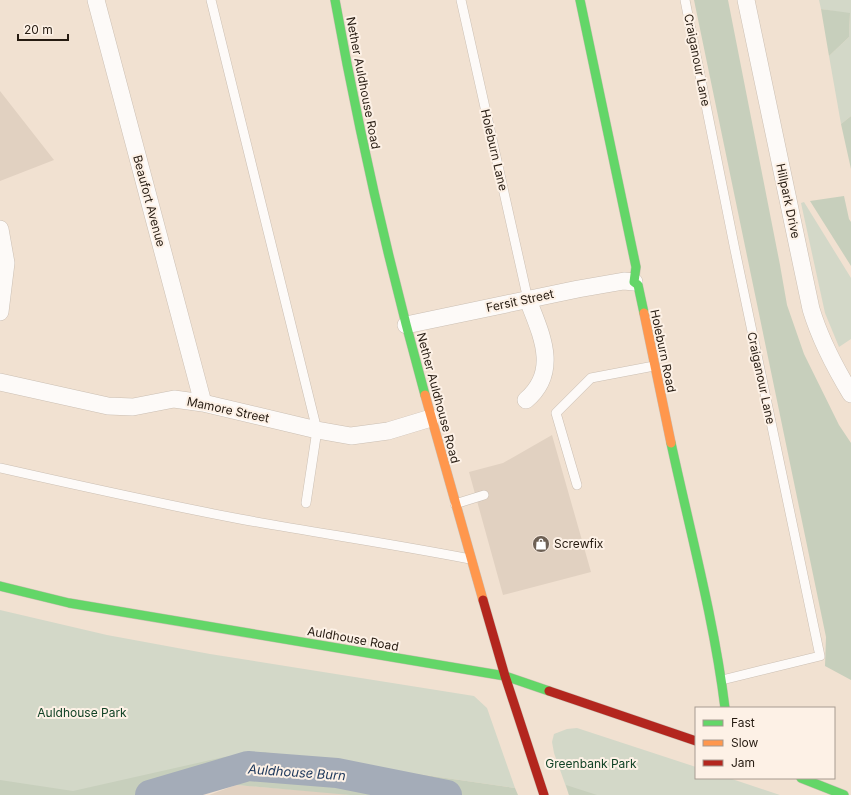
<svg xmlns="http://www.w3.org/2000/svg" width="851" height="795" viewBox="0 0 851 795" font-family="Inter,sans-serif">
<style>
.commercial{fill:#e1d1c1}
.green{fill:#d3d8c8}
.forest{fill:#c7cfbc}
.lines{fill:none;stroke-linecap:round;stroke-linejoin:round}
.river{stroke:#a4acb8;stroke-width:30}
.lane-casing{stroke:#cbbfb3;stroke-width:10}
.street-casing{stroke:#cbbfb3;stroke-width:18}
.fast-casing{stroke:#cbbfb3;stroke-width:10}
.slow-casing{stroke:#cbbfb3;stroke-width:10}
.jam-casing{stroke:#cbbfb3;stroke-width:10}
.lane{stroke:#fdfaf8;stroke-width:9}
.street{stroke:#fdfaf8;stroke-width:17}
.fast{stroke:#63d668;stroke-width:9}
.slow{stroke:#ff974d;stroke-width:9}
.jam{stroke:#b3261e;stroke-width:9}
.labels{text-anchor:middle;stroke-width:4;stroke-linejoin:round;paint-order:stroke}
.street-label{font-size:12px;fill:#261b11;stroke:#fdf1e6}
.poi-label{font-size:12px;fill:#261b11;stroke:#fdf1e6;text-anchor:start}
.park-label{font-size:12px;fill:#114225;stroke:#fdf1e6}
.water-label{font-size:13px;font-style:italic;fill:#1b365a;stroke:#fdf1e6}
</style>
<rect width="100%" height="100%" fill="#f1e1d1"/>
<path class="commercial" d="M0 91 54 160 0 181Z
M552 435 591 572 503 595 469 472 503 463Z
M236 785 338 793 350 795H209Z"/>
<path class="green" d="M819 0H851V116L841 124 829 56 849 37 850 14 821 9Z
M804 202 851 278V339L839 347 825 313 801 203Z
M0 610 107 635 210 654 474 696 487 708 515 788 265 752 99 795H0Z
M577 728 696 767V778H729L780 795H569L554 753 552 742 554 734 567 729Z"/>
<path class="forest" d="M694 0H728L780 265 787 305 804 354 839 425 851 443V680L825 666 826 637Z
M821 9 850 13 849 37 829 56Z
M851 116V169L841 124Z
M844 196 849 219 851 222V266L810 201Z
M265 752 515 788 518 795H350L236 785 169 795H0V780L73 791 224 757Z
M566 785 597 795H569Z"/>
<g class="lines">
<path class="river" d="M150 795 248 766 337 773 447 795"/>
<g class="lane-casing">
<path id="lane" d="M211 0 317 430 306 503
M461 0 528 300
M685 0 735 250 820 656 722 680
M0 468C80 486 160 504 240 519 317 533 393 544 470 559
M577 485 556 413 591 378 654 366
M455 504 484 495"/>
</g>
<g class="street-casing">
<path id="street" d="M96 0 203 403
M746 0 811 309C820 339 834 366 851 394
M0 229 6 263 0 312
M406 325 578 289 624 281 634 282
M0 382 108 406 133 407 174 399 203 403 317 430 351 436 388 431 431 418
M526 400C560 371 541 334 528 300"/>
</g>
<g class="fast-casing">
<path id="fast" d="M335 0C359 133 389 265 425 395
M580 0 636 267 634 282 638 285 644 313
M671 443C690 531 714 619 725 708
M0 586 69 603 505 676 549 691
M801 778 844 795"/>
</g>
<g class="slow-casing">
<path id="slow" d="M644 313 671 443
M425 395 483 600"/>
</g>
<g class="jam-casing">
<path id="jam" d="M483 600 505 676 544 795
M549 691 696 741"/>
</g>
<use href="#lane" class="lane"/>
<use href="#street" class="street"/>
<use href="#fast" class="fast"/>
<use href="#slow" class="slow"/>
<use href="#jam" class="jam"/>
</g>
<defs>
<g id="shop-disc" transform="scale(0.9)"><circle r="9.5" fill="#6d6054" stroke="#fdf1e6"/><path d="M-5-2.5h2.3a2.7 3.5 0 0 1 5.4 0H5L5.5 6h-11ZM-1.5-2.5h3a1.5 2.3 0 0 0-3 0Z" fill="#fff"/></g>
</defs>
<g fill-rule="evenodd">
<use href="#shop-disc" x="541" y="544"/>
</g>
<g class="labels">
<g class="street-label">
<text transform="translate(697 60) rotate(79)" y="4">Craiganour Lane</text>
<text transform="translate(363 83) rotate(79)" y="4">Nether Auldhouse Road</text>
<text transform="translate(494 150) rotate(77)" y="4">Holeburn Lane</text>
<text transform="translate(149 201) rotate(75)" y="4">Beaufort Avenue</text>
<text transform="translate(788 201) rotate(78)" y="4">Hillpark Drive</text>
<text transform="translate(520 301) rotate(-12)" y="4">Fersit Street</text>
<text transform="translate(663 351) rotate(78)" y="4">Holeburn Road</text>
<text transform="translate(761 378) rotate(78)" y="4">Craiganour Lane</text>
<text transform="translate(438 398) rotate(75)" y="4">Nether Auldhouse Road</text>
<text transform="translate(228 410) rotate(12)" y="4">Mamore Street</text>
<text transform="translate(353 639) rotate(10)" y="4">Auldhouse Road</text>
</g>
<g class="poi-label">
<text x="554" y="548">Screwfix</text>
</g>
<g class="park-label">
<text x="82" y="717">Auldhouse Park</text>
<text x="591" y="768">Greenbank Park</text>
</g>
<g class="water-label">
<text transform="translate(297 772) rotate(4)" y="5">Auldhouse Burn</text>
</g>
</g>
<rect x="695" y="707" width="140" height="72" fill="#fdf1e6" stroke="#a79b91"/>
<rect x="703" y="720" width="20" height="6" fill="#63d668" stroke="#a79b91"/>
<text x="731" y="727" font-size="12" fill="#261b11">Fast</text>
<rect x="703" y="740" width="20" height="6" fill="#ff974d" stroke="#a79b91"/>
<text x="731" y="747" font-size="12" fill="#261b11">Slow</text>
<rect x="703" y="760" width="20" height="6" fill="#b3261e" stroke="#a79b91"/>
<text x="731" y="767" font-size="12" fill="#261b11">Jam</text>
<path d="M18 34v6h50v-6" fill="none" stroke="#261b11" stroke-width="2"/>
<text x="24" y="34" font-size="12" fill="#261b11" stroke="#fdf1e6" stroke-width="3" paint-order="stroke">20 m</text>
</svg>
